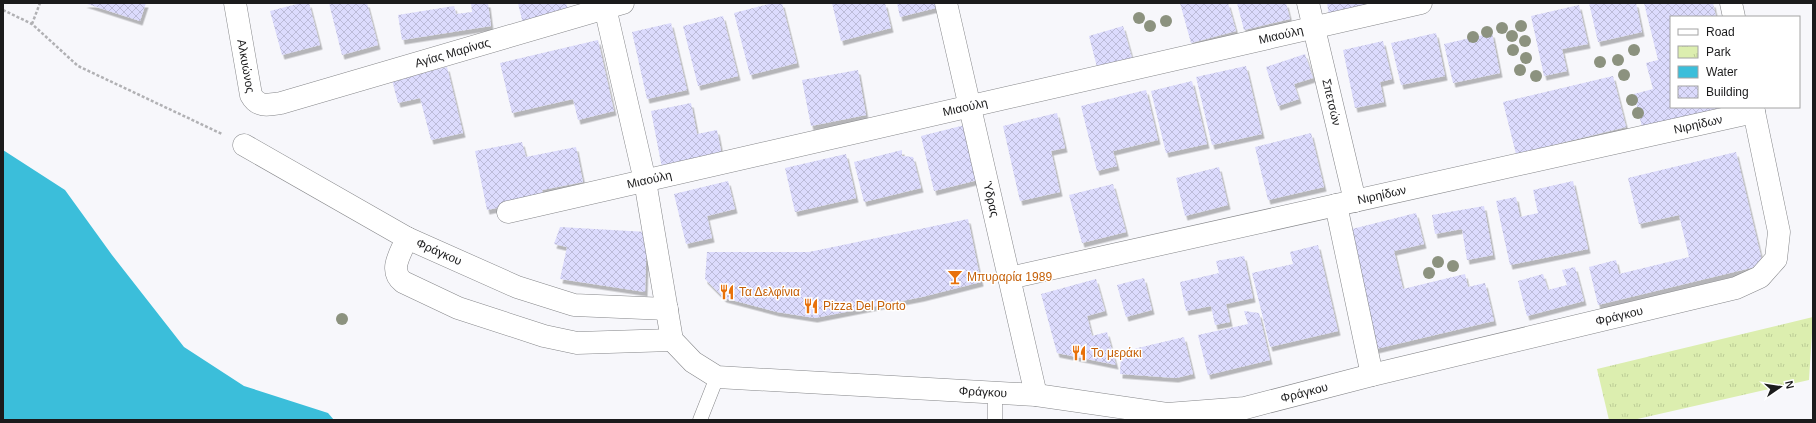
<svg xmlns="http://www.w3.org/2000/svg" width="1816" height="423" viewBox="0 0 1816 423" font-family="Helvetica,sans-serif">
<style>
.park{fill:url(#park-tufts)}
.water{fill:#3bbeda}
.building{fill:url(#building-cross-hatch);filter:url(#shadow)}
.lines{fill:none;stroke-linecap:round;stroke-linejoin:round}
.lane-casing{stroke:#858689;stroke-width:15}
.street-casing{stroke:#858689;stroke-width:23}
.path{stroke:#b1b1b4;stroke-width:2.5;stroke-dasharray:3 2;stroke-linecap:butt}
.lane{stroke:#fff;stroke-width:14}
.street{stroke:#fff;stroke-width:22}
.tree{fill:#8c927f}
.labels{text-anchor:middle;stroke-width:3;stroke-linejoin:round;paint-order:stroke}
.street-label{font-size:12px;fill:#1b1b1c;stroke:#fff}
.food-label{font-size:12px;fill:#c56008;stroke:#fff;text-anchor:start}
</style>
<defs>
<pattern id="park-tufts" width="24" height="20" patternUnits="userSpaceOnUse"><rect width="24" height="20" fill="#dceeaf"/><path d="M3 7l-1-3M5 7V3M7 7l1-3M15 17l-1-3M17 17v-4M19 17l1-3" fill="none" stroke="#bccc96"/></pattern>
<pattern id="building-cross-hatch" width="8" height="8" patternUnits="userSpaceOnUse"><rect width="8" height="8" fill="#dcdbfd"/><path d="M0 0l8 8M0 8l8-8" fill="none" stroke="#bcbbd8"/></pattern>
<filter id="shadow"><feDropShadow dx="2.5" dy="4.5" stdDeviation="0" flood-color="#0004"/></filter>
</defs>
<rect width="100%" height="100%" fill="#f7f7fb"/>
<path class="park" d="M1813 317 1809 380 1633 420H1609L1597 369Z"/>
<path class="water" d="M3 150 65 190 112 255 184 347 244 386 328 413 334 420H3Z"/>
<path class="building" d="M84 3H146L140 21Z
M301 3H309L320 45 282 55 270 11Z
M329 3H367L378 45 342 55Z
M471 3H488L491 26 402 40 398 15 454 6 456 14 472 12Z
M518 3H566L569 13 523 24Z
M773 3H782L797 63 750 75 734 13Z
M832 3H885L891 28 841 41Z
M897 3H935L936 8 900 17Z
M1180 3H1228L1236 31 1191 43Z
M1237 3H1286L1290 19 1244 30Z
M1327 3H1373L1329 15Z
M1589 3H1636L1642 32 1598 42Z
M1644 3H1713L1716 17H1671V107L1722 108 1642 127 1634 94 1653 89 1646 63 1658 60Z
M1579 5 1588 44 1562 49 1567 71 1544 76 1531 16Z
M723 16 738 76 698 86 683 26Z
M671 23 687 90 647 99 632 32Z
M1123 26 1132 58 1097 67 1089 36Z
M1436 33 1445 76 1401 85 1391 43Z
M1492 33 1500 73 1453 83 1444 44Z
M598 40 614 111 578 120 573 99 512 113 500 63Z
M1383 41 1392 79 1380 82 1384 102 1355 108 1343 50Z
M1305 54 1313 78 1294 84 1299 99 1278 106 1266 67Z
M1246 66 1262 134 1212 145 1196 77Z
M447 67 463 133 431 140 420 98 398 103 392 80Z
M858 70 866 115 811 126 802 80Z
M1613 76 1626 127 1516 154 1503 102Z
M1192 81 1207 144 1166 153 1151 91Z
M1146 90 1158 140 1113 151 1117 166 1097 171 1081 106Z
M691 103 697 134 717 130 722 156 662 168 651 111Z
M1057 113 1065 148 1051 151 1060 192 1020 201 1003 126Z
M965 125 978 180 934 191 921 136Z
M1311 133 1324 187 1268 200 1255 147Z
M522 142 526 157 576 147 583 182 542 190 544 198 487 210 475 151Z
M902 150V156L913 157 921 188 864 202 854 162Z
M1736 152 1763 265 1598 305 1589 267 1616 260 1619 274 1689 257 1679 215 1639 224 1628 178Z
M846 154 856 198 795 212 785 168Z
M1219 167 1228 205 1185 216 1176 178Z
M728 181 735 209 707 216 712 238 686 244 674 194Z
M1573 181 1588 249 1510 265 1496 201 1516 197 1520 217 1538 213 1533 190Z
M1113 184 1126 232 1082 243 1069 195Z
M1484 206 1493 255 1467 260 1462 229 1435 234 1432 215Z
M1416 213 1424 244 1394 251 1403 289 1465 274 1468 287 1485 283 1494 321 1376 349 1348 230Z
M968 219 981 282 922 297 815 318 777 312 724 298 705 279 707 252H809Z
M560 227 647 232 645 292 560 279 567 247 554 244Z
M1318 245 1338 331 1270 347 1252 273 1293 264 1290 252Z
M1244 256 1253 298 1226 304 1230 322 1215 325 1211 306 1186 311 1180 282 1219 273 1216 261Z
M1575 267 1584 301 1527 316 1518 281 1543 274 1548 290 1567 285 1562 270Z
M1144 278 1152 310 1126 317 1117 285Z
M1096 279 1105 311 1087 316 1092 336 1107 332 1116 365 1057 353 1041 294Z
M1244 311 1259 313 1270 360 1208 375 1198 335 1248 324Z
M1184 337 1193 374 1176 378 1120 374 1121 352Z"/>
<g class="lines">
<g class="lane-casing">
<path id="lane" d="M700 420 717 377
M995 420V392"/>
</g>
<g class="street-casing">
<g id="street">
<path id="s1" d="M235 3 251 95C258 108 269 105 281 103L623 3"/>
<path id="s2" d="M604 3 645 181 672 340 693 362 717 377 1036 395 1167 414 1245 408 1372 375 1736 288 1760 277 1776 259 1779 232 1753 107"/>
<path id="s3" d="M946 3 1036 395"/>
<path id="s4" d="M1308 3 1355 201"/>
<path d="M1731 3 1734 17"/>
<path d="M244 145 407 238"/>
<path d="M1336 205 1372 375"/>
<path id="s5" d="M508 212 1421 3"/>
<path id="s6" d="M1009 278 1754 112"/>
<path d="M667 309 574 305 517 287 407 238C401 253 388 270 403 282L458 308 544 336 577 343 672 340"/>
</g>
</g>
<path class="path" d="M3 10 32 24 78 66 222 134
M32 24 40 3"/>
<use href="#lane" class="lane"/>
<use href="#street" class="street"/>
</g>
<g class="tree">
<circle cx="1139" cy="18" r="6"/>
<circle cx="1166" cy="21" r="6"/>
<circle cx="1150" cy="26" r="6"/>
<circle cx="1521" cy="26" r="6"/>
<circle cx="1502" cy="28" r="6"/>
<circle cx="1487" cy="32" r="6"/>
<circle cx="1512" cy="36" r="6"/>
<circle cx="1473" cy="37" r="6"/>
<circle cx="1525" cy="41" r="6"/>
<circle cx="1513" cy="50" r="6"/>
<circle cx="1634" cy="50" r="6"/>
<circle cx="1526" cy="58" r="6"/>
<circle cx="1618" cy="60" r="6"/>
<circle cx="1600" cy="62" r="6"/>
<circle cx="1520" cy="70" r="6"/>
<circle cx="1624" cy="75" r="6"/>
<circle cx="1536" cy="76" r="6"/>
<circle cx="1632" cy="100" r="6"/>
<circle cx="1638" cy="113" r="6"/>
<circle cx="1438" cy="262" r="6"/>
<circle cx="1453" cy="266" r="6"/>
<circle cx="1429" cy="273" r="6"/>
<circle cx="342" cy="319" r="6"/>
</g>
<defs>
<g id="bar-bare" transform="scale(1.2)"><path d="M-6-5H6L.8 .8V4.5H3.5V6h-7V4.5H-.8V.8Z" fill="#e8710a" stroke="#fff" stroke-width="2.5" paint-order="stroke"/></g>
<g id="restaurant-bare" transform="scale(1.2)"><path d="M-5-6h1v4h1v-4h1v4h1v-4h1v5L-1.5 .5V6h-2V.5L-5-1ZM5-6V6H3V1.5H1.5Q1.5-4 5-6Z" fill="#e8710a" stroke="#fff" stroke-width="2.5" paint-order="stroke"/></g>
</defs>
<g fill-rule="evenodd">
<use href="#bar-bare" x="955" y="277"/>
<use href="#restaurant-bare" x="727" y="292"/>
<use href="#restaurant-bare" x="811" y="306"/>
<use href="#restaurant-bare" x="1079" y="353"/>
</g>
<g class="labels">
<g class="street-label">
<text dy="4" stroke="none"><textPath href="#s5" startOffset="793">Μιαούλη</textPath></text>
<text dy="4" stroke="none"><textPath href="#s1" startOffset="306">Αγίας Μαρίνας</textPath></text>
<text dy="4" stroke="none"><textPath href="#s1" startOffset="64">Αλκυώνος</textPath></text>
<text dy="4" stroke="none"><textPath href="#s4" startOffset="102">Σπετσών</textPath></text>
<text dy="4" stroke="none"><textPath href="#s5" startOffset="469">Μιαούλη</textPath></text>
<text dy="4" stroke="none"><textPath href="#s6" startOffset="706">Νιρηίδων</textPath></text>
<text dy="4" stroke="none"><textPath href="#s5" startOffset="145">Μιαούλη</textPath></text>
<text dy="4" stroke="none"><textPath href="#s6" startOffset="382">Νιρηίδων</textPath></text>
<text dy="4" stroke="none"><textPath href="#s3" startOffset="201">Ύδρας</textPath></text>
<text transform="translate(439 252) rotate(24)" y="4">Φράγκου</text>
<text dy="4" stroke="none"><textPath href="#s2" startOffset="1318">Φράγκου</textPath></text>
<text dy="4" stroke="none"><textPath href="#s2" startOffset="669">Φράγκου</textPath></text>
<text dy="4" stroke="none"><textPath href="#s2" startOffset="994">Φράγκου</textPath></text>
</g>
<g class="food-label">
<text x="967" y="281">Μπυραρία 1989</text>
<text x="739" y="296">Τα Δελφίνια</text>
<text x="823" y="310">Pizza Del Porto</text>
<text x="1091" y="357">Το μεράκι</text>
</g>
</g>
<rect width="1816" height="423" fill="none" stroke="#1b1b1c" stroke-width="8"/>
<rect x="1670" y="16" width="130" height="92" fill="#ffffff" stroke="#a4a4a4"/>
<rect x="1678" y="29" width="20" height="6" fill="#ffffff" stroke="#a4a4a4"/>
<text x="1706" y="36" font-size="12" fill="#1b1b1c">Road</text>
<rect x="1678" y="46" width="20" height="12" fill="url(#park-tufts)" stroke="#a4a4a4"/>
<text x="1706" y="56" font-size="12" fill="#1b1b1c">Park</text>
<rect x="1678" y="66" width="20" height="12" fill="#3bbeda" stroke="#a4a4a4"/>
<text x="1706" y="76" font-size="12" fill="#1b1b1c">Water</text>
<rect x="1678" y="86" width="20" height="12" fill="url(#building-cross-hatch)" stroke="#a4a4a4"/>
<text x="1706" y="96" font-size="12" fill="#1b1b1c">Building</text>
<g transform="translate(1780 387) rotate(77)" stroke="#ffffff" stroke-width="3" paint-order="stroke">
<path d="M0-3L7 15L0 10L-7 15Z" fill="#1b1b1c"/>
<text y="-6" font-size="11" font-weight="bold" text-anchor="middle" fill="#1b1b1c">N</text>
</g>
</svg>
